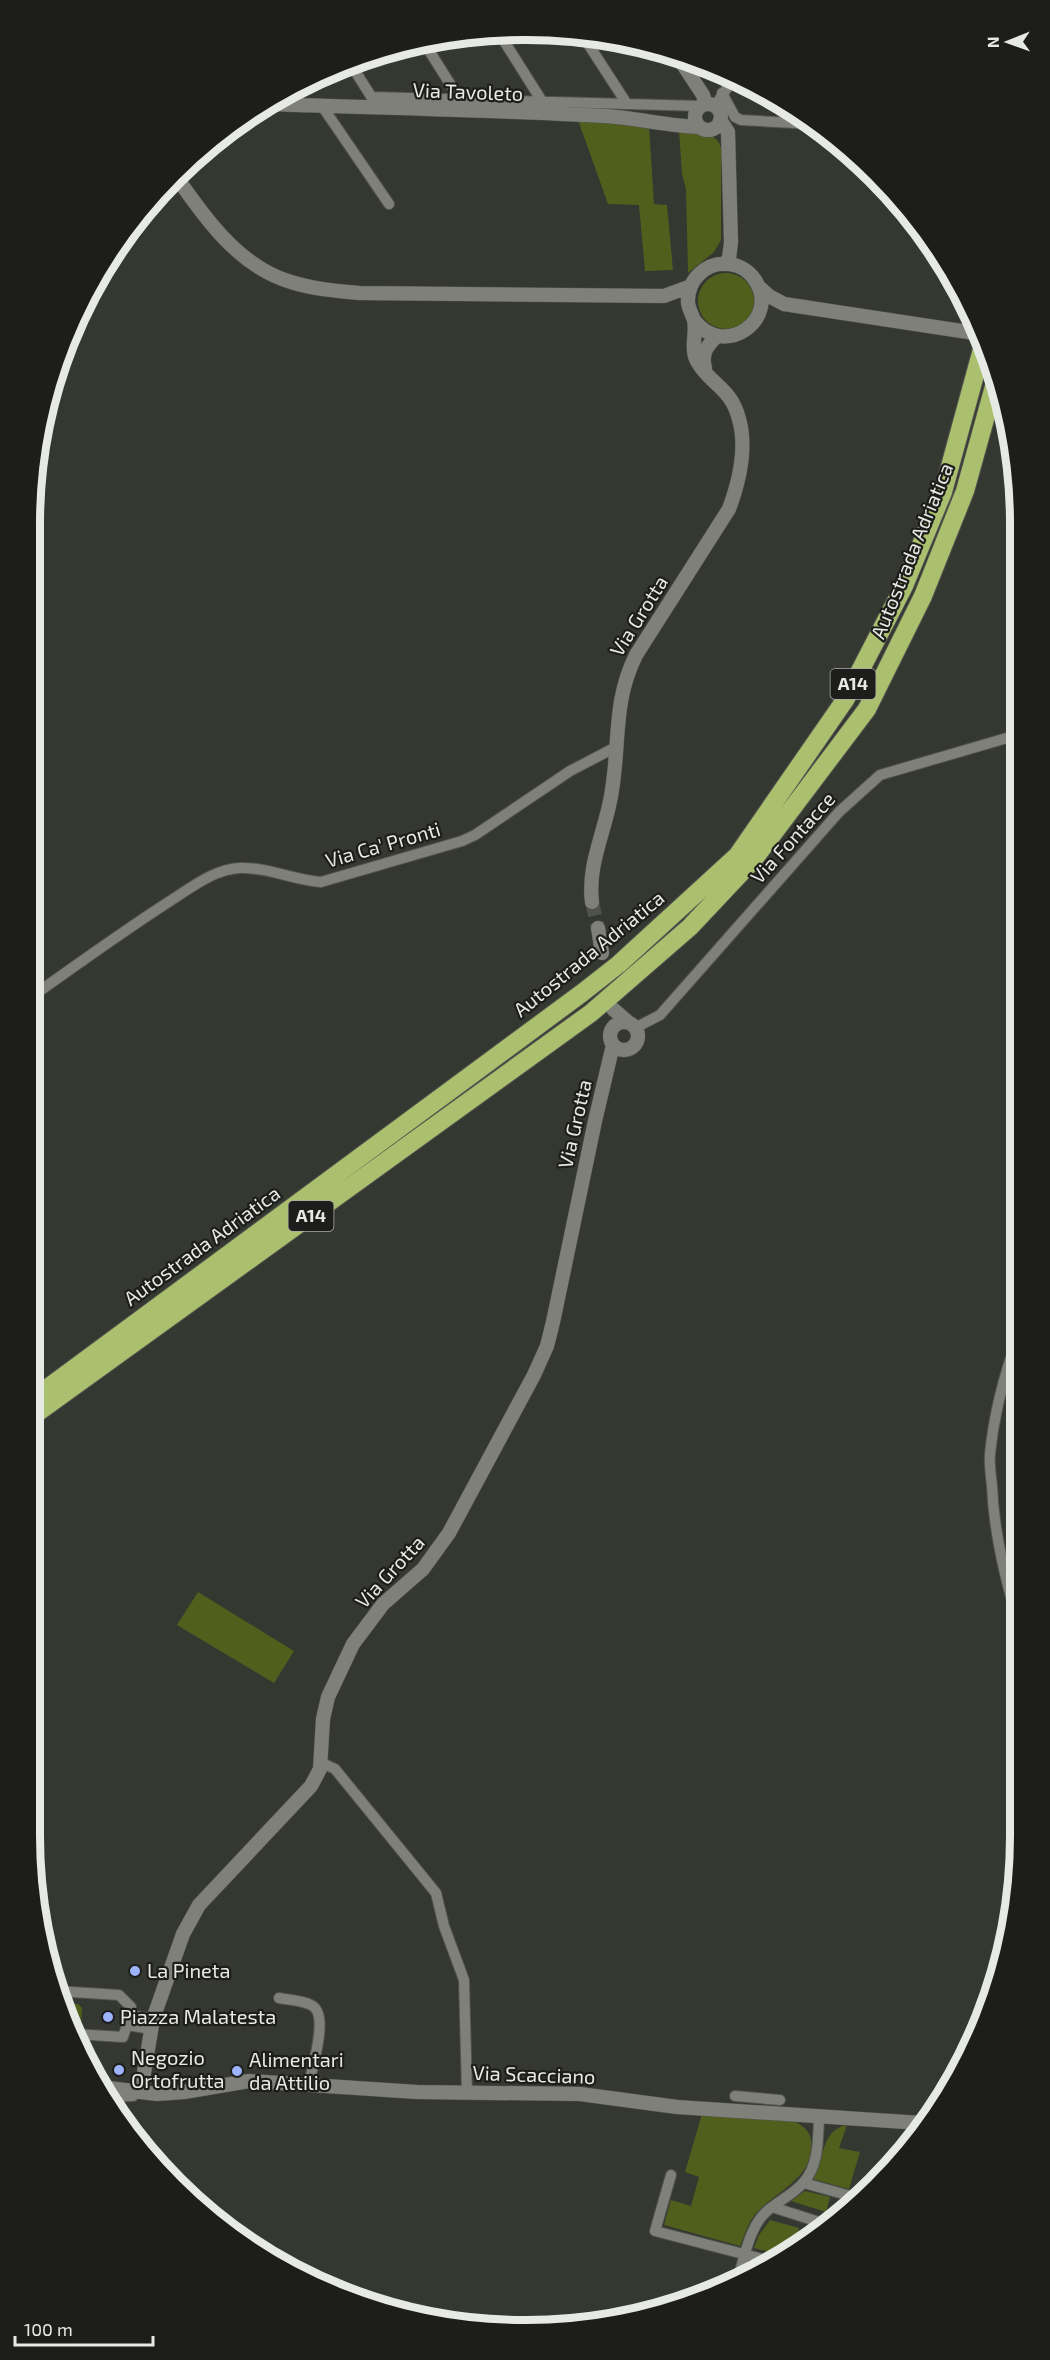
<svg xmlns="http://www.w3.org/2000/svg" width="1050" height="2360" viewBox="0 0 1050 2360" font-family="'Exo 2',sans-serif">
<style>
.green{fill:#515f1d}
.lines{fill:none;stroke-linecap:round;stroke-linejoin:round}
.secondary-tunnel{stroke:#50524c;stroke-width:14;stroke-dasharray:14 7;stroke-linecap:butt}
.street-casing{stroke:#52534e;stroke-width:12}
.secondary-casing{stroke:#52534e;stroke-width:15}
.highway-casing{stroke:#52534e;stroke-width:20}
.street{stroke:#7e8079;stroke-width:10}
.secondary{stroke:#7e8079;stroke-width:14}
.highway{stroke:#abc06e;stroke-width:18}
.poi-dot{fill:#9db4fd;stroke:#1d1e1b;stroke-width:2}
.labels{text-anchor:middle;stroke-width:4.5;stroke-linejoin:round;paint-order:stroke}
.shield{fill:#1d1e1b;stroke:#aaaca8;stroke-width:1.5}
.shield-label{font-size:18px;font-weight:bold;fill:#e7e9e5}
.street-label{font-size:20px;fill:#e7e9e5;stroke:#1d1e1b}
.poi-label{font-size:20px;fill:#e7e9e5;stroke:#1d1e1b;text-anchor:start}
.rim{fill:none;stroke:#e7e9e5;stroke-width:8}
</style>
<rect width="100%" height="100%" fill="#353731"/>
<path class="green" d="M578 120 649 126 654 204 667 205 673 270 645 271 639 205 608 204Z
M679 130C695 132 715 130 721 147V240L714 252 688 273 686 189 682 174Z
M698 301a28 28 0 1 1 56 0a28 28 0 1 1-56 0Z
M198 1592 294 1651 274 1683 177 1625Z
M60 2003 78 2004 82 2008 81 2025 76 2030 72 2029Z
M702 2114 792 2121C801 2124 810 2130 811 2140 817 2175 777 2191 757 2212 748 2222 745 2234 740 2246L664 2225 671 2200 691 2206 699 2177 685 2172Z
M847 2125 839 2148 860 2152 849 2189 813 2179C824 2161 821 2129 847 2125Z
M805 2191 830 2197 826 2212 791 2201Z
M770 2220 799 2228 794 2246 783 2255 754 2248 759 2235Z"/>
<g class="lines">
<path class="secondary-tunnel" d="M592 902 598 928"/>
<g class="street-casing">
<path id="street" d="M499 33 545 106
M583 36 627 104
M423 41 459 98
M350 63 374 101
M722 93 735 117 741 120 812 124
M372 97 701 106
M322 106 389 204
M715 106 733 79
M30 998C76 965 122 932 170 901 191 888 214 869 240 868 267 867 294 880 321 882L462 841 475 835 570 771 616 747
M635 1028 660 1015 839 812 880 775 1017 735
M1018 1337C1004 1375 994 1413 990 1454 989 1464 991 1476 992 1486 994 1535 1006 1580 1019 1627
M320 1762 335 1769 436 1893 444 1926 464 1980 467 2093
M56 1991 119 1995 131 2007 129 2015 153 2019
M279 1998C289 2000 302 2000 311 2005 330 2013 312 2067 309 2084
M74 2034 123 2037 127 2025 151 2029
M735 2096 780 2100
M106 2097 133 2096
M671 2175 655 2231 774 2262
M804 2183 854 2197
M772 2207 819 2222
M738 2279C744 2258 749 2231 763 2215 775 2202 792 2196 803 2183 819 2166 818 2139 819 2117"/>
</g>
<g class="secondary-casing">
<path id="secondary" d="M678 57 703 95 706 104
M268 104C380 108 493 110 605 116 637 118 668 126 700 127
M695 117a13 13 0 1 1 26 0a13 13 0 1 1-26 0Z
M720 120 728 132 731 242 729 259 724 264
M175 175C204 217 239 267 291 282 313 289 336 291 359 293L664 296 691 286
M758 286 769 296 784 304 981 334
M705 368C701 353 707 346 717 336
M592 902C587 863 607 828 612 790 620 741 613 701 636 655L729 509C739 482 747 447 739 419 731 387 709 384 697 361 690 348 697 333 694 320 692 314 689 310 688 303 687 280 706 261 729 264 739 265 749 271 755 280 781 319 724 360 694 320
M598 928 602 953
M613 1009 629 1023
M610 1036a14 14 0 1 1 28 0a14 14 0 1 1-28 0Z
M100 2087 157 2094 184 2092 249 2081 417 2092 580 2094 677 2107 921 2123
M141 2091 153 2019 183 1934 199 1905 311 1786 320 1769 323 1719 328 1697 353 1644 383 1604 423 1569 449 1533 534 1375 547 1346 553 1322 595 1121 613 1045"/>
</g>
<g class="highway-casing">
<path id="highway" d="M30 1401 582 993 619 964 737 856 845 700 904 586 943 492 984 342
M30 1418 591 1013 690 927 754 859 867 709 923 596 965 491 995 383"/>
</g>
<use href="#street" class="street"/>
<use href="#secondary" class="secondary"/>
<use href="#highway" class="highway"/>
</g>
<g class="poi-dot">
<circle cx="135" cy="1971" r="6"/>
<circle cx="108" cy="2017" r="6"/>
<circle cx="119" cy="2070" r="6"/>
<circle cx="237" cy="2071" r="6"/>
</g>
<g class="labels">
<g class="shield">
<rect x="830.5" y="669" width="45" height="30" rx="4.5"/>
<rect x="288.5" y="1201" width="45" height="30" rx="4.5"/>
</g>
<g class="shield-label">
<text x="853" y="690">A14</text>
<text x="311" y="1222">A14</text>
</g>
<g class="street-label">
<text transform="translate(468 92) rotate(2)" y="7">Via Tavoleto</text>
<text transform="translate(912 551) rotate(-68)" y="7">Autostrada Adriatica</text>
<text transform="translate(639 616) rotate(-58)" y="7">Via Grotta</text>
<text transform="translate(793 838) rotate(-48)" y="7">Via Fontacce</text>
<text transform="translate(383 845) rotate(-16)" y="7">Via Ca' Pronti</text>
<text transform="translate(589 954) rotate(-39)" y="7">Autostrada Adriatica</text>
<text transform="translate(575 1124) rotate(-77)" y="7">Via Grotta</text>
<text transform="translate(202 1246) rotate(-36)" y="7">Autostrada Adriatica</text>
<text transform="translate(390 1572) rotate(-47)" y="7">Via Grotta</text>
<text transform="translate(534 2075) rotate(2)" y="7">Via Scacciano</text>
</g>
<g class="poi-label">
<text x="147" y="1978">La Pineta</text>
<text x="120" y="2024">Piazza Malatesta</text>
<text x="131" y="2065">Negozio<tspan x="131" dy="23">Ortofrutta</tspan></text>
<text x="249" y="2067">Alimentari<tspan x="249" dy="23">da Attilio</tspan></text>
</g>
</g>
<path d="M0 0H1050V2360H0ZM524 40H526A484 484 0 0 1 1010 524V1836A484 484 0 0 1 526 2320H524A484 484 0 0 1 40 1836V524A484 484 0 0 1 524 40Z" fill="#1d1e1b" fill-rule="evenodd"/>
<path class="rim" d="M524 40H526A484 484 0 0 1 1010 524V1836A484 484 0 0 1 526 2320H524A484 484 0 0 1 40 1836V524A484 484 0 0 1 524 40Z"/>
<g transform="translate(1008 42) rotate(269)" stroke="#1d1e1b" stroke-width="4.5" paint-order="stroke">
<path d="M0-4.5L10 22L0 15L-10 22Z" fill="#e7e9e5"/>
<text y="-9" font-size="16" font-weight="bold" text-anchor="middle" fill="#e7e9e5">N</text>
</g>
<path d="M15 2336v9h138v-9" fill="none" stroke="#e7e9e5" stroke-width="3"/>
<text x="24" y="2336" font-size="18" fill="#e7e9e5" stroke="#1d1e1b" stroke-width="4.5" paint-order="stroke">100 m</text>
</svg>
